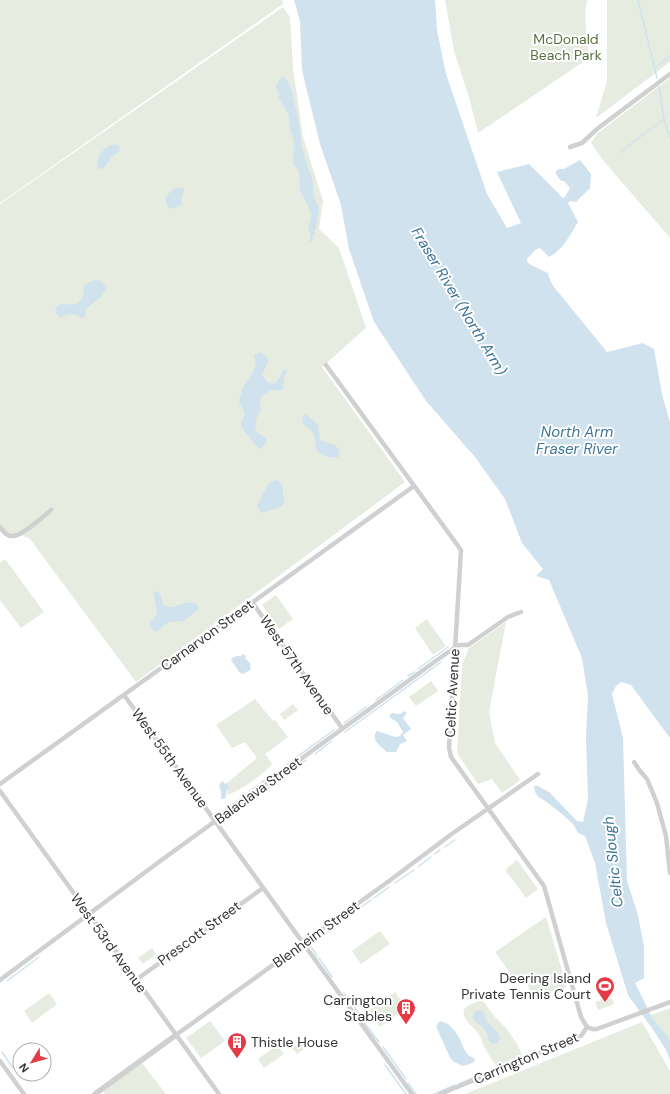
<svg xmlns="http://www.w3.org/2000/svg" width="670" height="1094" viewBox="0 0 670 1094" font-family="'DM Sans',sans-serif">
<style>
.green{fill:#e6ecdf}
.water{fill:#cfe2ee}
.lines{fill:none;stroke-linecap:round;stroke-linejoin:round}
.stream{stroke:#cfe2ee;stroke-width:1.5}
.minor{stroke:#d0d0d0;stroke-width:4.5}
.tertiary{stroke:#d0d0d0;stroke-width:5.5}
.labels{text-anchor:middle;stroke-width:4;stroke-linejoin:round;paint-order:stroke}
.park-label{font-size:14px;fill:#56703f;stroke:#fff}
.street-label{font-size:14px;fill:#333;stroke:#fff}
.poi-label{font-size:14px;fill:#333;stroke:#fff;text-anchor:end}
.water-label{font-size:15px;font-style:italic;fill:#3f7597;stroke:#fff}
</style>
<rect width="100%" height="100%" fill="#fff"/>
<path class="green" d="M0 0H282L283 4 0 203Z
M445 0H588C582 8 588 46 589 58L478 133 469 97 454 51Z
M607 0H670V62L596 118 607 81Z
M283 7 290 17 293 68 303 137 323 201 319 229 339 248 366 328 322 367 405 482 136 682 30 539 19 534 12 537 0 527V204Z
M670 78V238L602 159 591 143 598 133Z
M5 559 44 612 21 628 0 600V563Z
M276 595 293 619 279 629 262 605Z
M427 619 446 646 433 655 415 628Z
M506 622 489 712 495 743 520 780 502 793 492 779 478 784 457 753 462 665 469 648Z
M431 681 438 691 416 706 409 697Z
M255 699 273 721 275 720 288 737 265 754 272 764C263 775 239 792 226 795L229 788 227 783 257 758 245 742 232 748 216 725Z
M293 704 298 710 284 720 280 714Z
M517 860 538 889 526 898 510 876 506 872 507 868Z
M546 917 567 987 532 997 527 983 519 985 495 952Z
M380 931 390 944 361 964 352 951Z
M152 948 156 954 143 964 138 958Z
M395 992 406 1008 380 1027 369 1011Z
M49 993 57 1004 32 1023 24 1011Z
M611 997 614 1004 598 1010 595 1002Z
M482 1000 495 1017 506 1028 517 1044 522 1055 497 1066C493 1061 489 1056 486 1050 483 1046 482 1040 480 1036 476 1028 461 1020 464 1010 465 1006 477 1002 482 1000Z
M670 1008V1051L651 1015Z
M210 1021 225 1041 201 1058 186 1038Z
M642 1022 670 1071V1094H465Z
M306 1038 310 1044 297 1054 292 1048Z
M277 1045 284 1054 264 1068 258 1059Z
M142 1063 166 1094H105L103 1091Z"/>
<path class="water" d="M294 0H435L437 30 446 74 487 194 507 228 521 223 497 172 529 164 563 198 565 197 570 188 564 181H562C558 178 556 176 556 171L559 169H564L580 160 591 174 590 188 576 202 571 201 568 203 578 222C570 235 563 250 549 257L540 248 535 250 527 259 528 263 533 266 548 273C548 278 555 290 559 293L607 352 643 343 654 349 662 394 670 422V738L631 685 621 682 616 686 612 694 623 738 627 881 638 915 644 947V978L635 983 653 1019 670 1040V1060L666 1050 654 1031 628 995 606 923 595 863 585 836 578 833 573 824 562 814 544 800 538 797 535 792 534 786H538L549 792 577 821 583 822 588 799 586 736 588 696 582 658 549 580 536 576 543 569 522 543 505 499 475 457 426 401 374 322 349 249 341 205 320 144 305 83 302 69 300 21Z
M282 77H284L290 85 292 92 299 124 302 148 312 179 314 197 319 208 316 228 314 231 315 234 312 237 314 239 310 242V232L308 230 311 215 307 203 300 191 299 171 293 164V161L294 143 289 124V115L279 99 278 92 276 87V85Z
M115 144 120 146 119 152 112 157 103 169 98 168C95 156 104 147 115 144Z
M176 188H184L181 200 182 205 170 209C162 199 166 194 176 188Z
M94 280 101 281 106 288 101 297 87 308 84 318H81C74 312 67 314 60 318L55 312 57 306C66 299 73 312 82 298 84 294 83 290 84 285Z
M261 352 269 360 262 375C265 380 269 385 275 383L281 376 284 369 286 370 287 372 284 377 283 389C279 391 275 389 270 391 262 394 257 401 261 410 257 416 252 425 258 433 260 435 264 436 267 438 267 442 263 448 259 449L241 427V423C248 408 243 414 239 401L243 387 254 370 256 363 254 355Z
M306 414 318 425 320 440C328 445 338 442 340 453L338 457C331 459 319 455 316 448 314 443 317 438 313 433 310 428 305 427 302 422L303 416Z
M276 480H278L283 487V495L285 501C281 510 272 509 263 513 260 512 257 508 258 504L269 483Z
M154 591 158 592 160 594 163 605C175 612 184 598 196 604L199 608 184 621C177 622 170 620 164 625 161 627 160 630 156 632L151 628 150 624 157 613 154 596Z
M242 654 246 656 245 658C249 662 252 664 250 670L243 674 239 672 231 660 232 658 237 656H241Z
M405 711 407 713 403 718 411 729 403 735 407 741 400 744 396 752H387C381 747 370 739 377 731L395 737 400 736 403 732 397 722 392 719 389 716 392 713 400 714Z
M223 781 225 784 227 783 229 788 226 792V798L223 799 221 798V791L219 787 221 782Z
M478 1010 483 1011 487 1022 499 1034 500 1039 498 1043 493 1044C486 1041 489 1036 486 1031 482 1025 475 1023 473 1017L474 1013Z
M440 1021 448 1024 454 1030 459 1037 464 1049 468 1055 475 1059 473 1063 463 1066 454 1062 450 1058 436 1026Z"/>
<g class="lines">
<path class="stream" d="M638 0 657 78
M656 67 670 56
M659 87 664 119 670 138
M620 152 664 119
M418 669 448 647
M408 676 415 672
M376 700 403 680
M344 723 366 707
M345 732 441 662
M315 754 332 741
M294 759 334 730
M280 770 290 762
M220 813 276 772
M223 820 306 760
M445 847 455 840
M435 854 440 850
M419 866 431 857
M395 883 414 870
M374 898 389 887
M360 908 371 900
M337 925 356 911
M317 956 310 945 332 929
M319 958 332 977
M7 981 39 957
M344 993 349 1001
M353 1005 360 1015
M363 1021 379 1042
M383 1047 406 1079
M2 1052 13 1068
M385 1065 406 1094
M408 1083 416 1094
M459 1084 489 1071
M434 1094 455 1085"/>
<path class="minor" d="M570 147 582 143 597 129 670 74
M326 365 461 550 449 748 451 757 544 886 581 1017 587 1027
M0 527C3 531 7 537 13 536 22 536 43 517 51 510
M252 602 342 728
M124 695 412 1094
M634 762 640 771 647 779 657 803 666 836 670 873
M0 784 414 486
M0 791 219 1094
M0 980 163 859 444 655 459 645H468L508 617 521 612
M136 980 263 888
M176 1035 389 881 453 833 538 774
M0 1061 24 1094
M440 1094 581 1036 587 1027 592 1029H597L670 1002"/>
<path class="tertiary" d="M95 1094 176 1035"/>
</g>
<defs>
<g id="stadium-pin" transform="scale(1)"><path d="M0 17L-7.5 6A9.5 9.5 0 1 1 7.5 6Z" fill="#e63946" stroke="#fff"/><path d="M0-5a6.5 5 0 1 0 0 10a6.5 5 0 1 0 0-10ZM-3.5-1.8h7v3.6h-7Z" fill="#fff"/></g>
<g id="building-pin" transform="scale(1)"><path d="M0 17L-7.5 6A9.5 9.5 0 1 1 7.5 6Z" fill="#e63946" stroke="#fff"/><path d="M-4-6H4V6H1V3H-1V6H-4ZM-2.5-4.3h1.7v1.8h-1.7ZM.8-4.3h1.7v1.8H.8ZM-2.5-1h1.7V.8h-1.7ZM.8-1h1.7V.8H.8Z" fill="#fff"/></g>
</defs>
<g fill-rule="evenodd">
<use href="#stadium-pin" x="605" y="986"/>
<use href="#building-pin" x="406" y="1008"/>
<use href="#building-pin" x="237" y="1042"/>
</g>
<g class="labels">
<g class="park-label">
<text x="566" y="44">McDonald<tspan x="566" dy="16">Beach Park</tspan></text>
</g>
<g class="street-label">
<text transform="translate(207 635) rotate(-36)" y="5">Carnarvon Street</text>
<text transform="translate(297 665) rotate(55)" y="5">West 57th Avenue</text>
<text transform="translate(452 693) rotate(-87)" y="5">Celtic Avenue</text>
<text transform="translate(170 758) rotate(54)" y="5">West 55th Avenue</text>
<text transform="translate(258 790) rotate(-36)" y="5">Balaclava Street</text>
<text transform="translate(199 933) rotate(-36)" y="5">Prescott Street</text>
<text transform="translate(316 934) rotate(-36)" y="5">Blenheim Street</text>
<text transform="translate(109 943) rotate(54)" y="5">West 53rd Avenue</text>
<text transform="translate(526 1058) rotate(-23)" y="5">Carrington Street</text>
</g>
<g class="poi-label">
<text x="591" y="983">Deering Island<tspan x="591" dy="16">Private Tennis Court</tspan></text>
<text x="392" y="1005">Carrington<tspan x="392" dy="16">Stables</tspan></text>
<text x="251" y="1047" text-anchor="start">Thistle House</text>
</g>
<g class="water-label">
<text transform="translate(459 301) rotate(59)" y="5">Fraser River (North Arm)</text>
<text x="577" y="437">North Arm<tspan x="577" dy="17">Fraser River</tspan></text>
<text transform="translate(613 862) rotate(-96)" y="5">Celtic Slough</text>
</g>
</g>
<g transform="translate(32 1062) rotate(233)"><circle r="19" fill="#ffffff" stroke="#adadad"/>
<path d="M0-3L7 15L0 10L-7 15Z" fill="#e63946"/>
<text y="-6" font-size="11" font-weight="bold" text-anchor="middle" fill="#333333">N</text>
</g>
</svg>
